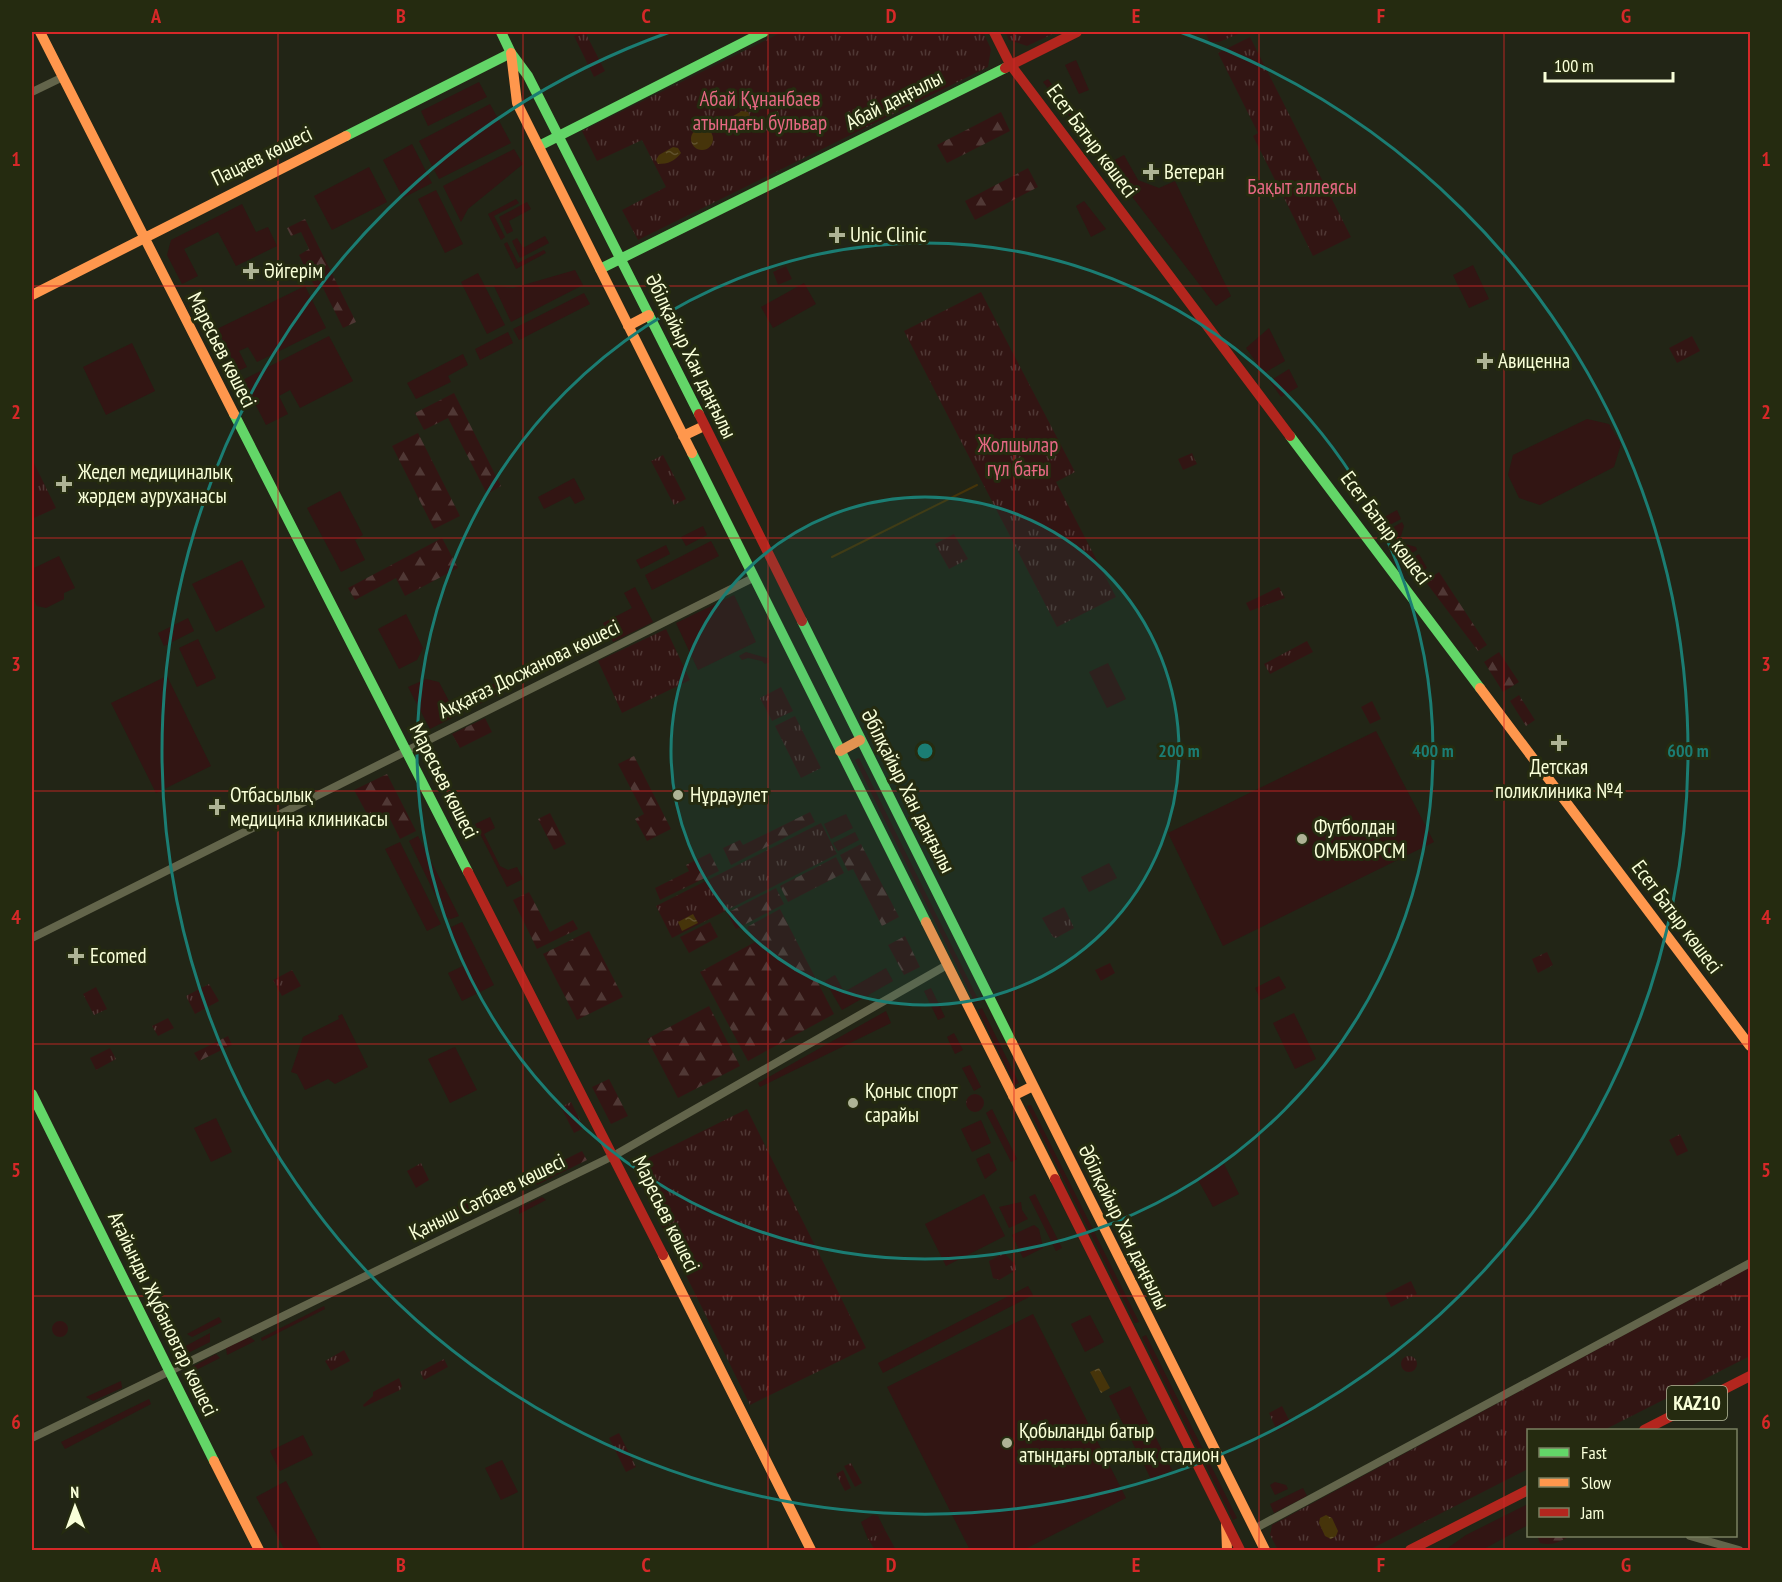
<svg xmlns="http://www.w3.org/2000/svg" width="1782" height="1582" viewBox="0 0 1782 1582" font-family="'PT Sans Narrow',sans-serif">
<style>
.grass{fill:#321513}
.forest{fill:url(#forest-firs)}
.park{fill:url(#park-tufts)}
.water{fill:url(#water-ripples)}
.lines{fill:none;stroke-linecap:round;stroke-linejoin:round}
.stream{stroke:#46340a;stroke-width:2}
.street{stroke:#63654b;stroke-width:8}
.fast{stroke:#63d668;stroke-width:10}
.slow{stroke:#ff974d;stroke-width:10}
.jam{stroke:#b3261e;stroke-width:10}
.grid{fill:none;stroke:#d62828;stroke-width:1.5;stroke-opacity:0.55}
.ring{fill:none;stroke:#1b7d73;stroke-width:3}
.poi-dot{fill:#aeb395;stroke:#252b10;stroke-width:2}
.labels{text-anchor:middle;stroke-width:6;stroke-linejoin:round;paint-order:stroke}
.shield{fill:#252b10;stroke:#b9bf9d;stroke-width:1.5}
.shield-label{font-size:20px;font-weight:bold;fill:#f9ffd9}
.park-label{font-size:21px;fill:#e56883;stroke:#252b10}
.street-label{font-size:21px;fill:#f9ffd9;stroke:#252b10}
.poi-label{font-size:21px;fill:#f9ffd9;stroke:#252b10;text-anchor:start}
.centre{fill:#1b7d73;stroke:#252b10;stroke-width:3}
.ring-label{font-size:18px;text-anchor:middle;font-weight:bold;fill:#1b7d73;stroke:#252b10;stroke-width:6;stroke-linejoin:round;paint-order:stroke}
.neatline{fill:none;stroke:#d62828;stroke-width:2}
.grid-label{font-size:20px;text-anchor:middle;font-weight:bold;fill:#d62828}
</style>
<defs>
<pattern id="forest-firs" width="22" height="20" patternUnits="userSpaceOnUse" patternTransform="scale(1.5)"><rect width="22" height="20" fill="#321513"/><path d="M5 1l3.5 6h-7zM16 11l3.5 6h-7z" fill="#503835"/></pattern>
<pattern id="park-tufts" width="24" height="20" patternUnits="userSpaceOnUse" patternTransform="scale(1.5)"><rect width="24" height="20" fill="#321513"/><path d="M3 7l-1-3M5 7V3M7 7l1-3M15 17l-1-3M17 17v-4M19 17l1-3" fill="none" stroke="#503835"/></pattern>
<pattern id="water-ripples" width="26" height="14" patternUnits="userSpaceOnUse" patternTransform="scale(1.5)"><rect width="26" height="14" fill="#46340a"/><path d="M2 4q2-2 4 0t4 0M15 11q2-2 4 0t4 0" fill="none" stroke="#61522d"/></pattern>
</defs>
<rect width="100%" height="100%" fill="#222516"/>
<path class="grass" d="M1076 60 1089 90 1079 94 1065 65Z
M1048 79 1074 114 1070 117 1043 82Z
M479 82 487 97 428 126 421 111Z
M490 104 511 143 439 179 419 141Z
M1086 128 1102 152 1097 156 1080 131Z
M412 144 432 183 403 198 383 160Z
M514 149 523 164 468 209 461 222 443 186Z
M1124 155 1138 180 1159 188 1175 181 1231 296 1216 306 1107 164Z
M369 167 387 202 332 230 314 196Z
M436 190 463 244 445 253 418 199Z
M516 199 519 203 494 216 505 237 501 240 488 214Z
M1084 201 1106 229 1091 237 1076 206Z
M527 202 531 209 509 221 513 231 507 234 499 217Z
M242 204 256 232 268 227 277 246 236 266 218 232 184 249 198 276 182 284 167 255 171 240Z
M545 236 549 243 520 258 512 241 517 238 523 248Z
M507 242 518 263 544 250 546 253 516 269 504 244Z
M1473 265 1489 299 1469 308 1453 275Z
M575 270 583 285 511 322 494 286 513 288Z
M478 273 505 325 487 334 461 282Z
M804 283 816 304 773 328 761 307Z
M305 286 326 328 257 362 248 347 239 351 247 367 238 371 217 329Z
M584 293 590 304 519 340 513 329Z
M1269 328 1285 361 1264 373 1246 348Z
M508 332 513 343 480 360 475 349Z
M329 336 353 381 300 408 290 390 279 396 288 414 266 425 243 380Z
M132 343 155 391 106 415 83 367Z
M463 354 468 365 448 376 451 382 416 399 407 383Z
M1289 369 1298 387 1281 397 1270 381Z
M1587 419 1609 424 1621 444 1614 467 1540 505 1519 498 1508 475 1513 455Z
M574 478 585 499 575 504 570 496 544 509 538 497Z
M340 491 363 535 355 540 365 560 341 572 307 508Z
M1397 510 1401 519 1384 528 1379 520Z
M1402 522 1404 526 1401 536 1394 542 1387 531Z
M703 526 707 535 686 546 681 537Z
M711 541 719 556 652 590 645 575Z
M1405 544 1416 547 1417 550 1405 557 1397 545Z
M666 545 670 554 641 569 636 560Z
M1419 554 1427 568 1417 574 1409 560Z
M59 556 75 588 64 593V599L46 608 37 606 32 594V569Z
M242 560 265 607 216 632 192 584Z
M635 587 653 622 613 642 603 623 632 608 624 593Z
M734 595 756 642 698 670 676 623Z
M406 614 423 648 417 660 399 669 378 629Z
M188 618 194 631 164 646 158 633Z
M198 639 216 678 197 687 179 648Z
M746 652 767 658 769 662 765 664 762 661 748 658 742 660 739 656Z
M1108 663 1126 699 1107 708 1089 672Z
M167 676 211 766 156 793 111 703Z
M426 679 439 682 451 705 503 679 509 689 430 729 408 687Z
M1376 731 1434 842 1223 946 1168 833Z
M859 758 979 1001 975 1003 855 760Z
M846 814 853 828 831 839 824 824Z
M490 817 495 828 484 834 500 866 508 870 517 867 523 879 507 887 475 824Z
M855 832 859 840 838 851 833 843Z
M418 836 459 916 451 919 446 917 409 841Z
M400 842 441 924 427 931 385 849Z
M1109 863 1117 878 1089 892 1081 877Z
M462 922 494 985 462 1001 448 973 465 965 447 929Z
M886 968 893 981 842 1010 825 981 835 975 844 992Z
M1279 976 1286 988 1261 1000 1255 988Z
M931 988 945 1017 938 1020 924 991Z
M982 1008 1019 1083 1015 1085 978 1010Z
M886 1011 891 1023 760 1087 758 1083Z
M1294 1013 1316 1059 1295 1069 1273 1023Z
M342 1014 368 1067 335 1084 328 1079 305 1090 297 1074 291 1072 303 1037 339 1019 338 1016Z
M954 1033 963 1050 955 1054 947 1037Z
M455 1047 477 1090 450 1103 428 1059Z
M970 1065 981 1087 974 1091 962 1068Z
M1031 1105 1139 1322 1135 1323 1027 1106Z
M992 1109 1017 1159 1011 1162 986 1113Z
M216 1118 232 1152 211 1162 194 1128Z
M981 1120 991 1143 972 1152 961 1129Z
M989 1153 997 1170 985 1179 976 1159Z
M1224 1164 1239 1194 1213 1207 1197 1178Z
M984 1194 1005 1236 946 1266 925 1224Z
M1035 1194 1062 1248 1056 1251 1029 1197Z
M542 1197 546 1200 519 1214V1208Z
M471 1200 475 1209 472 1216 455 1208Z
M1021 1202 1022 1210 1028 1219 1009 1228 999 1207Z
M1034 1225 1039 1229 1043 1248 1023 1258 1012 1235Z
M1028 1286 1033 1295 883 1373 878 1363Z
M324 1306 325 1309 262 1341 261 1338Z
M1033 1314 1126 1498 1023 1550H970L887 1387Z
M1090 1315 1104 1342 1085 1352 1071 1324Z
M219 1317 222 1322 192 1337 187 1334Z
M210 1333V1342L186 1354 182 1348Z
M1146 1335 1237 1518 1233 1520 1142 1337Z
M250 1337 255 1341 227 1355 226 1348Z
M216 1354 220 1358 194 1371 192 1367Z
M121 1381 122 1388 93 1401 86 1397Z
M1130 1386 1172 1470 1152 1481 1109 1396Z
M149 1399 151 1404 65 1449 61 1442Z
M303 1435 313 1455 280 1471 270 1451Z
M502 1460 518 1492 501 1500 485 1468Z
M286 1481 322 1550H285L256 1497Z
M1275 1482 1286 1485 1288 1489 1275 1495 1270 1485Z
M1303 1488 1307 1496 1274 1513 1270 1504Z
M1528 1504V1525L1482 1550H1445L1466 1535Z
M873 1515 878 1516 885 1530 868 1539 861 1522Z"/>
<path class="forest" d="M1001 112 1010 131 947 163 937 145Z
M1028 168 1038 187 975 220 965 201Z
M305 219 356 322 343 328 322 286 316 289 299 255 309 249 301 232 291 236 287 228Z
M454 393 501 486 487 494 448 418 424 430 415 413Z
M418 433 460 516 434 529 392 446Z
M442 538 458 568 405 596 396 578 355 600 348 588Z
M1439 572 1487 645 1478 651 1425 581Z
M1499 652 1519 682 1503 692 1484 662Z
M1519 695 1535 720 1526 726 1510 701Z
M485 718 492 732 460 748 452 734Z
M634 756 671 829 647 841 635 819 644 814 618 764Z
M387 774 416 831 400 839 388 815 372 823 354 790Z
M810 812 815 822 731 865 723 848 740 840 743 845Z
M550 813 566 844 554 850 538 819Z
M861 844 899 917 882 926 853 869 848 871 840 855Z
M710 853 719 871 660 900 655 888 689 871 686 865Z
M836 857 844 873 788 902 780 886Z
M776 888 784 904 736 929 727 913Z
M529 892 550 932 573 920 578 929 537 949 513 900Z
M780 909 834 1014 748 1061 700 972 755 942 747 927Z
M710 922 718 937 689 953 680 937Z
M589 931 623 997 577 1020 543 954Z
M905 936 920 967 904 975 888 945Z
M709 1006 740 1066 678 1098 647 1039Z
M228 1036 232 1045 199 1061 194 1053Z
M609 1079 628 1116 611 1124 592 1087Z
M582 1151 587 1160 537 1185 532 1176Z
M1537 1536H1570C1559 1542 1553 1546 1540 1543Z"/>
<path class="park" d="M585 32 605 71 594 77 574 36Z
M782 32H983L991 49 988 67 638 240 622 210 666 187 642 140 597 161 582 131Z
M1005 32H1057L1027 46 1009 40Z
M1205 32H1243L1219 42H1210Z
M1250 37 1351 237 1313 256 1253 136 1258 133 1218 53Z
M786 266 792 279 778 285 773 272Z
M981 292 1075 472 1056 482 1116 597 1057 627 904 331Z
M1692 336 1700 351 1677 363 1669 348Z
M1192 453 1197 464 1183 470 1178 459Z
M663 455 686 499 674 505 651 461Z
M32 459 56 508 32 519Z
M954 534 968 559 949 569 935 544Z
M1279 587 1285 598 1250 611 1246 603Z
M666 629 690 680 622 713 598 661Z
M1307 641 1313 652 1270 674 1264 664Z
M781 687 793 711 772 721 760 698Z
M1372 701 1381 719 1370 724 1361 707Z
M795 716 821 768 801 778 775 726Z
M821 823 837 854 672 938 656 906Z
M1064 907 1074 928 1056 938 1053 937 1042 918Z
M1547 952 1553 965 1538 973 1532 959Z
M1110 963 1115 973 1101 981 1095 970Z
M292 970 301 986 282 996 273 980Z
M209 984 219 1001 195 1014 186 996Z
M96 987 107 1009 94 1015 83 994Z
M168 1018 174 1028 158 1036 152 1026Z
M110 1048 116 1059 96 1070 90 1058Z
M966 1103a9 9 0 1 1 18 0a9 9 0 1 1-18 0Z
M571 1102 584 1128 574 1133 561 1107Z
M747 1109 866 1348 750 1405 632 1166Z
M1680 1134 1688 1151 1677 1156 1669 1140Z
M421 1163 429 1180 416 1188 407 1171Z
M1004 1253 1015 1264 1016 1270 999 1280 993 1278 989 1261Z
M1750 1267V1356L1604 1430H1528V1469L1369 1550H1278L1270 1535 1272 1525Z
M1411 1281 1417 1294 1391 1307 1385 1294Z
M52 1329a8 8 0 1 1 16 0a8 8 0 1 1-16 0Z
M344 1350 350 1361 331 1371 325 1361Z
M1401 1364a8 8 0 1 1 16 0a8 8 0 1 1-16 0Z
M444 1359 448 1367 424 1380 420 1372Z
M399 1378 402 1386 400 1390 364 1407 363 1405 373 1396V1392Z
M1282 1406 1291 1424 1277 1431 1269 1413Z
M619 1433 636 1467 626 1472 609 1438Z
M851 1463 862 1483 855 1487 844 1466Z
M843 1470 851 1488 845 1491 836 1474Z
M885 1530 896 1550H875L868 1539Z"/>
<path class="water" d="M742 111 748 112 750 117 748 122 733 129 728 128 725 124 728 119Z
M691 139a11 11 0 1 1 22 0a11 11 0 1 1-22 0Z
M673 147 678 148 681 153C675 161 668 164 658 164L656 160 659 155Z
M693 914 698 923 682 931 678 922Z
M1099 1368 1110 1388 1101 1393 1090 1372Z
M1326 1515 1332 1518 1338 1531 1336 1536 1331 1539 1325 1536 1319 1523 1320 1518Z"/>
<g class="lines">
<path class="stream" d="M832 557 977 485"/>
<path class="street" d="M32 92 63 77
M32 938 753 578
M32 1438 615 1155 947 965
M1254 1529 1750 1263
M1690 1536 1739 1550"/>
<path class="fast" d="M501 32 511 53 528 76 699 414
M346 136 511 53
M539 146 764 32
M600 269 1005 68
M234 414 468 872
M1290 436 1480 688
M692 453 926 922
M802 621 1012 1043
M32 1094 214 1461"/>
<path class="slow" d="M40 32 234 414
M511 53 517 103 692 453
M32 295 346 136
M628 326 649 315
M683 436 704 426
M1480 688 1750 1046
M840 751 860 740
M926 922 1055 1179
M1012 1043 1265 1550
M1013 1096 1033 1086
M663 1255 811 1550
M214 1461 259 1550
M1226 1523 1227 1550"/>
<path class="jam" d="M994 32 1010 64 1290 436
M1005 68 1077 32
M699 414 802 621
M468 872 663 1255
M1055 1179 1240 1550
M1644 1430 1750 1376
M1410 1550 1528 1490"/>
</g>
<path class="grid" d="M278 32V1550M523 32V1550M768 32V1550M1014 32V1550M1259 32V1550M1504 32V1550M32 286H1750M32 538H1750M32 791H1750M32 1044H1750M32 1296H1750"/>
<circle cx="925" cy="751" r="254" fill="#1b7d73" fill-opacity=".12"/>
<g class="ring">
<circle cx="925" cy="751" r="254"/>
<circle cx="925" cy="751" r="508"/>
<path d="M1180 32A763 763 0 1 1 670 32"/>
</g>
<g class="poi-dot">
<path d="M1148 163h6v6h6v6h-6v6h-6v-6h-6v-6h6z"/>
<path d="M834 226h6v6h6v6h-6v6h-6v-6h-6v-6h6z"/>
<path d="M248 262h6v6h6v6h-6v6h-6v-6h-6v-6h6z"/>
<path d="M1482 352h6v6h6v6h-6v6h-6v-6h-6v-6h6z"/>
<path d="M61 475h6v6h6v6h-6v6h-6v-6h-6v-6h6z"/>
<path d="M1556 734h6v6h6v6h-6v6h-6v-6h-6v-6h6z"/>
<circle cx="678" cy="795" r="6"/>
<path d="M214 798h6v6h6v6h-6v6h-6v-6h-6v-6h6z"/>
<circle cx="1302" cy="839" r="6"/>
<path d="M73 947h6v6h6v6h-6v6h-6v-6h-6v-6h6z"/>
<circle cx="853" cy="1103" r="6"/>
<circle cx="1007" cy="1443" r="6"/>
</g>
<g class="labels">
<rect class="shield" x="1667" y="1386" width="60" height="34" rx="4.5"/>
<g class="shield-label">
<text x="1697" y="1410">KAZ10</text>
</g>
<g class="park-label">
<text x="760" y="106">Абай Құнанбаев<tspan x="760" dy="24">атындағы бульвар</tspan></text>
<text x="1302" y="194">Бақыт аллеясы</text>
<text x="1018" y="452">Жолшылар<tspan x="1018" dy="24">гүл бағы</tspan></text>
</g>
<g class="street-label">
<text transform="translate(894 100) rotate(-27)" y="7">Абай даңғылы</text>
<text transform="translate(1092 141) rotate(53)" y="7">Есет Батыр көшесі</text>
<text transform="translate(262 156) rotate(-26)" y="7">Пацаев көшесі</text>
<text transform="translate(222 350) rotate(63)" y="7">Маресьев көшесі</text>
<text transform="translate(691 356) rotate(64)" y="7">Әбілқайыр Хан даңғылы</text>
<text transform="translate(1386 528) rotate(53)" y="7">Есет Батыр көшесі</text>
<text transform="translate(529 669) rotate(-26)" y="7">Аққағаз Досжанова көшесі</text>
<text transform="translate(444 781) rotate(63)" y="7">Маресьев көшесі</text>
<text transform="translate(908 791) rotate(63)" y="7">Әбілқайыр Хан даңғылы</text>
<text transform="translate(1677 917) rotate(53)" y="7">Есет Батыр көшесі</text>
<text transform="translate(487 1197) rotate(-26)" y="7">Қаныш Сәтбаев көшесі</text>
<text transform="translate(666 1214) rotate(64)" y="7">Маресьев көшесі</text>
<text transform="translate(1124 1227) rotate(64)" y="7">Әбілқайыр Хан даңғылы</text>
<text transform="translate(163 1314) rotate(64)" y="7">Ағайынды Жұбановтар көшесі</text>
</g>
<g class="poi-label">
<text x="1164" y="179">Ветеран</text>
<text x="850" y="242">Unic Clinic</text>
<text x="264" y="278">Әйгерім</text>
<text x="1498" y="368">Авиценна</text>
<text x="78" y="479">Жедел медициналық<tspan x="78" dy="24">жәрдем ауруханасы</tspan></text>
<text x="1559" y="774" text-anchor="middle">Детская<tspan x="1559" dy="24">поликлиника №4</tspan></text>
<text x="230" y="802">Отбасылық<tspan x="230" dy="24">медицина клиникасы</tspan></text>
<text x="690" y="802">Нұрдәулет</text>
<text x="1314" y="834">Футболдан<tspan x="1314" dy="24">ОМБЖОРСМ</tspan></text>
<text x="90" y="963">Ecomed</text>
<text x="865" y="1098">Қоныс спорт<tspan x="865" dy="24">сарайы</tspan></text>
<text x="1019" y="1438">Қобыланды батыр<tspan x="1019" dy="24">атындағы орталық стадион</tspan></text>
</g>
</g>
<circle cx="925" cy="751" r="9" class="centre"/>
<g class="ring-label">
<text x="1179" y="757">200 m</text>
<text x="1433" y="757">400 m</text>
<text x="1688" y="757">600 m</text>
</g>
<rect width="1782" height="1582" fill="none" stroke="#252b10" stroke-width="66"/>
<rect x="1527" y="1429" width="210" height="108" fill="#252b10" stroke="#7a8060" stroke-width="1.5"/>
<rect x="1539" y="1448" width="30" height="9" fill="#63d668" stroke="#7a8060" stroke-width="1.5"/>
<text x="1581" y="1459" font-size="18" fill="#f9ffd9">Fast</text>
<rect x="1539" y="1478" width="30" height="9" fill="#ff974d" stroke="#7a8060" stroke-width="1.5"/>
<text x="1581" y="1489" font-size="18" fill="#f9ffd9">Slow</text>
<rect x="1539" y="1508" width="30" height="9" fill="#b3261e" stroke="#7a8060" stroke-width="1.5"/>
<text x="1581" y="1519" font-size="18" fill="#f9ffd9">Jam</text>
<g transform="translate(75 1507) rotate(359)" stroke="#252b10" stroke-width="4.5" paint-order="stroke">
<path d="M0-4.5L10 22L0 15L-10 22Z" fill="#f9ffd9"/>
<text y="-9" font-size="16" font-weight="bold" text-anchor="middle" fill="#f9ffd9">N</text>
</g>
<path d="M1545 72v9h128v-9" fill="none" stroke="#f9ffd9" stroke-width="3"/>
<text x="1554" y="72" font-size="18" fill="#f9ffd9" stroke="#252b10" stroke-width="4.5" paint-order="stroke">100 m</text>
<rect x="33" y="33" width="1716" height="1516" class="neatline"/>
<g class="grid-label">
<text x="156" y="23">A</text>
<text x="401" y="23">B</text>
<text x="646" y="23">C</text>
<text x="891" y="23">D</text>
<text x="1136" y="23">E</text>
<text x="1381" y="23">F</text>
<text x="1626" y="23">G</text>
<text x="16" y="166">1</text>
<text x="1766" y="166">1</text>
<text x="16" y="419">2</text>
<text x="1766" y="419">2</text>
<text x="16" y="671">3</text>
<text x="1766" y="671">3</text>
<text x="16" y="924">4</text>
<text x="1766" y="924">4</text>
<text x="16" y="1177">5</text>
<text x="1766" y="1177">5</text>
<text x="16" y="1429">6</text>
<text x="1766" y="1429">6</text>
<text x="156" y="1572">A</text>
<text x="401" y="1572">B</text>
<text x="646" y="1572">C</text>
<text x="891" y="1572">D</text>
<text x="1136" y="1572">E</text>
<text x="1381" y="1572">F</text>
<text x="1626" y="1572">G</text>
</g>
</svg>
